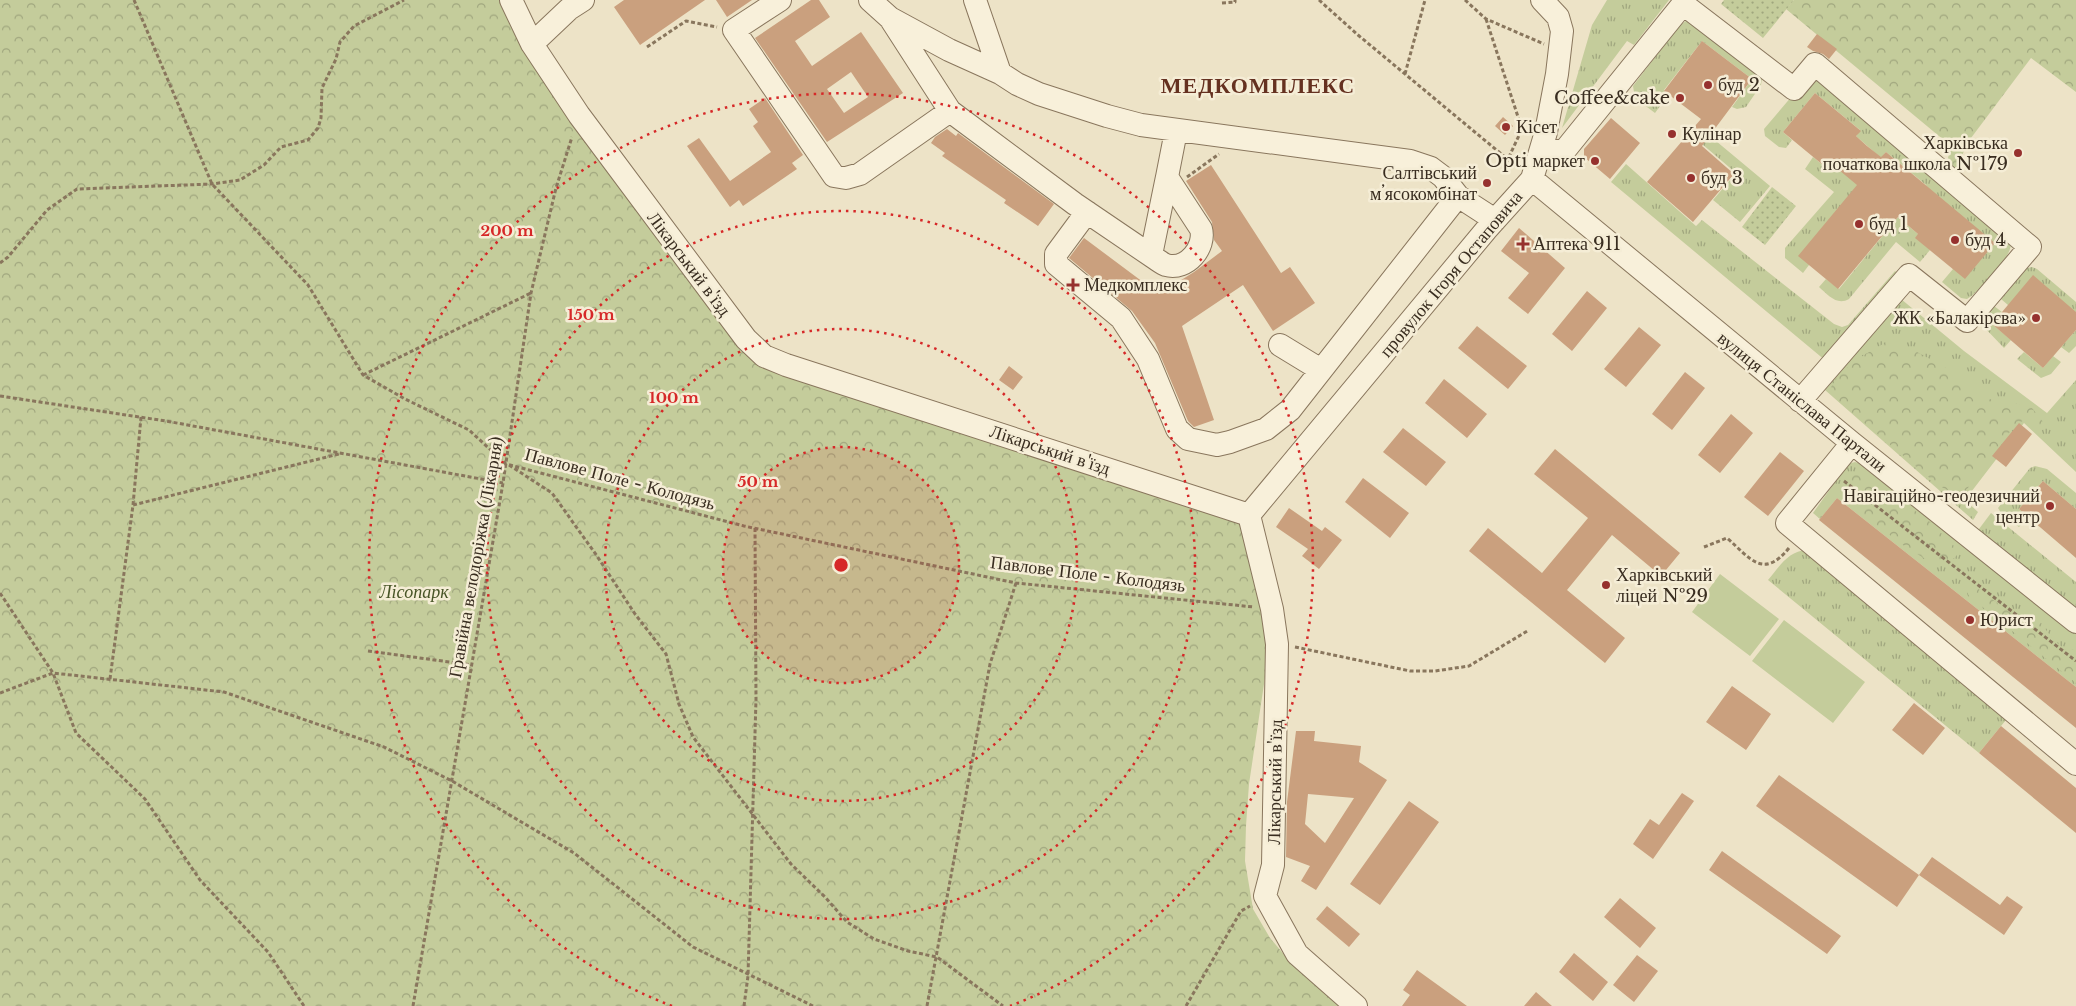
<svg xmlns="http://www.w3.org/2000/svg" width="2076" height="1006" viewBox="0 0 2076 1006" font-family="'Libre Baskerville',serif">
<style>
.grass{fill:url(#grass-tufts)}
.forest{fill:url(#forest-crowns)}
.park{fill:url(#park-dots)}
.garden{fill:#c4cc9b}
.building{fill:#caa07e;fill-rule:evenodd}
.lines{fill:none;stroke-linecap:round;stroke-linejoin:round}
.minor-casing{stroke:#89765d;stroke-width:24}
.path{stroke:#89765d;stroke-width:3;stroke-dasharray:4 2.5;stroke-linecap:butt}
.minor{stroke:#f8f0da;stroke-width:22}
.ring{fill:none;stroke:#d62828;stroke-width:2.5;stroke-dasharray:2.5 5}
.poi-dot{fill:#96312e;stroke:#f5edd6;stroke-width:2}
.labels{text-anchor:middle;stroke-width:5;stroke-linejoin:round;paint-order:stroke}
.poi-label{font-size:18px;fill:#392d20;stroke:#f5edd6;text-anchor:start}
.street-label{font-size:18px;fill:#392d20;stroke:#f5edd6}
.park-label{font-size:18px;font-style:italic;fill:#485527;stroke:#f5edd6}
.district-label{font-size:22px;font-weight:bold;letter-spacing:1px;fill:#653120;stroke:#f5edd6}
.centre{fill:#d62828;stroke:#f5edd6;stroke-width:2.5}
.ring-label{font-size:15px;text-anchor:middle;font-weight:bold;fill:#d62828;stroke:#f5edd6;stroke-width:5;stroke-linejoin:round;paint-order:stroke}
</style>
<defs>
<pattern id="grass-tufts" width="24" height="20" patternUnits="userSpaceOnUse" patternTransform="scale(1.25)"><rect width="24" height="20" fill="#c4cc9b"/><path d="M3 7l-1-3M5 7V3M7 7l1-3M15 17l-1-3M17 17v-4M19 17l1-3" fill="none" stroke="#a0a67e"/></pattern>
<pattern id="forest-crowns" width="20" height="18" patternUnits="userSpaceOnUse" patternTransform="scale(1.25)"><rect width="20" height="18" fill="#c4cc9b"/><path d="M2 6a3 3 0 1 1 6 0M12 15a3 3 0 1 1 6 0" fill="none" stroke="#a0a67e"/></pattern>
<pattern id="park-dots" width="8" height="8" patternUnits="userSpaceOnUse" patternTransform="scale(1.25)"><rect width="8" height="8" fill="#c4cc9b"/><path d="M2 2h.1M6 6h.1" fill="none" stroke="#a0a67e" stroke-width="1.8" stroke-linecap="round"/></pattern>
</defs>
<rect width="100%" height="100%" fill="#ede3c7"/>
<path class="grass" d="M1607 0H1669L1634 45 1627 41 1562 128 1592 25Z
M1686 21H1693L1762 78 1761 85 1746 107 1737 109 1732 107 1752 79 1702 41 1664 90 1669 94 1655 113 1635 98 1633 86 1679 26Z
M1815 79 1822 82 2011 244C2010 260 1984 283 1973 295L1967 299 1961 298 1942 282 1953 269 1926 185 1886 152 1881 158 1856 136 1860 130 1815 93 1783 132 1792 140 1786 148 1779 147 1765 136 1764 129 1798 89Z
M1710 136 1770 186 1740 222 1713 200 1736 173 1702 144Z
M1813 157 1829 170 1833 165 1858 184 1809 265 1803 273 1785 258V248L1834 192 1805 169Z
M1626 164 1696 226 1702 220 1834 324 1842 327 1848 325 1895 271 1903 278 1826 361 1611 182Z
M1898 217 1918 234 1930 250 1920 262 1896 242 1849 299C1837 306 1828 295 1819 287L1826 279 1839 289Z
M2032 267 2037 269 2076 302V312L2008 305 2001 299 2024 271 2027 268Z
M1901 299 1964 351 2047 413 2076 380V472L2024 423 1965 500 1978 512 1973 520 1825 390Z
M1994 306 2002 312 1992 324 2011 340 2004 348 1983 326C1981 318 1989 312 1994 306Z
M2076 330V346L2069 353 2061 347Z
M2024 352 2043 368 2053 356 2061 362 2051 374 2041 378 2017 359Z
M1855 462 1861 464 2076 634V687L1837 498 1820 519 1813 513 1848 464Z
M2035 466 2047 469 2076 493V509L2043 481 2019 509 2028 517 2019 527 2003 516 1998 508 2030 468Z
M1991 513 2076 582V611L1976 533Z
M1807 550 2010 715 1979 753 1768 580C1780 566 1788 551 1807 550Z"/>
<path class="forest" d="M0 0H503L741 338 1241 522 1270 644 1249 784 1246 826 1245 861 1253 909 1270 938 1293 965 1343 1006H0Z
M1794 0H2076V92L2031 58 1968 142 1956 169 1952 171 1946 166 1951 146 1786 9Z
M1883 344H1894L1917 352 1952 371 1976 392 1998 403H2015L2032 408 2044 423 2040 428H2035L2031 424 2023 421 2015 424 1996 453 1963 494 1960 505 1951 492 1938 485 1838 401 1830 389C1842 367 1862 356 1883 344Z
M1857 471 1865 473 1930 522 1960 552 1946 566 1934 564 1907 548 1849 504 1840 492 1849 477Z
M1971 584C1987 594 2001 607 2017 617 2038 613 2038 619 2049 634 2053 640 2059 644 2064 649H2076V683L1969 596 1966 590Z"/>
<path class="park" d="M1724 0H1794L1763 38 1721 4Z
M1772 187 1796 206 1765 245 1742 227Z"/>
<path class="garden" d="M1720 574 1779 619 1750 656 1692 612Z
M1784 620 1865 682 1833 723 1752 661Z"/>
<path class="building" d="M624 0H705L640 45 614 7Z
M716 0H752L727 17Z
M811 0H819L830 17 795 41 812 66 861 32 903 93 827 142 755 38ZM851 72 868 97 844 113 827 89Z
M1817 34 1837 49 1829 59 1823 54 1813 51 1807 47Z
M1702 41 1752 79 1702 146 1734 174 1693 222 1647 182 1701 119 1664 91Z
M1815 93 1861 131 1856 136 1867 146 1881 157 1886 152 1995 243 1965 279 1915 238 1918 234 1898 217 1838 289 1798 256 1857 185 1833 165 1829 170 1783 132Z
M765 98 803 155 792 163 797 169 743 206 739 200 730 207 687 146 699 138 730 181 771 152 753 126 758 122 749 109Z
M1503 117 1513 126 1505 135 1495 126Z
M1611 118 1640 143 1610 179 1584 157V149Z
M947 129 956 136 958 133 1054 204 1038 226 1004 203 1006 200 942 156 945 153 931 143 935 137Z
M1211 165 1281 273 1290 267 1315 303 1273 331 1243 285 1182 326 1214 420 1194 427 1188 421 1155 343 1132 311 1069 258 1084 238 1159 294 1194 272 1222 251 1214 240 1212 222 1186 181Z
M1519 228 1565 268 1528 314 1508 298 1529 273 1501 251Z
M2033 275 2076 312V330L2043 368 1992 324Z
M1587 291 1607 308 1572 351 1552 334Z
M1477 326 1527 366 1508 389 1458 348Z
M1639 327 1661 345 1626 387 1604 369Z
M1009 366 1023 377 1013 390 999 380Z
M1685 372 1705 388 1672 430 1652 414Z
M1444 379 1487 414 1467 438 1425 403Z
M1731 414 1753 433 1720 473 1698 455Z
M2019 423 2032 434 2006 467 1992 456Z
M1403 428 1446 462 1426 486 1383 452Z
M1555 449 1680 553 1661 576 1612 535 1567 590 1625 638 1605 663 1469 551 1488 528 1542 573 1588 518 1534 474Z
M1780 452 1804 471 1768 516 1744 497Z
M1363 478 1409 513 1390 538 1345 502Z
M2043 481 2076 509V558L2019 509Z
M1837 498 2076 687V728L1819 520Z
M1289 508 1322 531 1325 527 1342 540 1319 569 1302 556 1308 549 1276 527Z
M1732 686 1771 714 1746 750 1706 722Z
M1914 703 1945 728 1923 755 1892 730Z
M2001 726 2076 788V833L1979 753Z
M1296 731H1315L1314 741 1361 746 1359 762 1387 780 1316 890 1301 881 1310 866 1286 857 1287 802ZM1308 794 1354 798 1325 843 1305 824Z
M1779 775 1919 875 1897 907 1756 806Z
M1682 793 1694 801 1653 859 1633 844 1650 819 1659 825Z
M1409 801 1439 822 1380 905 1350 884Z
M1722 851 1841 936 1827 954 1709 870Z
M1932 857 2000 905 2007 896 2023 907 2004 935 1919 875Z
M1620 898 1656 928 1640 948 1604 917Z
M1327 906 1360 934 1349 947 1316 919Z
M1574 953 1608 982 1593 1001 1559 972Z
M1637 955 1658 971 1634 1002 1613 985Z
M1417 970 1467 1006H1402L1410 995 1403 990Z
M1536 992 1552 1006H1524Z"/>
<g class="lines">
<g class="minor-casing">
<path id="minor" d="M511 0 532 44 579 115 746 339 764 356 786 365 1249 515
M780 0 734 30 834 176 846 178 860 174 950 111
M870 0 890 18 949 50 1000 73
M975 0 1000 73 1017 84 1039 94 1107 116 1141 125 1410 161 1431 168 1443 177 1458 196 1495 220
M890 18 950 111 1075 204 1156 259C1159 261 1163 264 1166 265 1187 271 1206 247 1201 229L1167 177 1176 131
M532 44 569 9 583 0
M1538 158 1549 152 1565 150 1683 4 1794 89 1815 64 2030 247 1967 321 1909 275 1800 401
M1532 179 1852 443 2076 622
M1087 212 1056 254V264L1121 318 1148 359 1177 429 1188 439 1217 445 1230 442 1266 429 1290 410 1458 196
M1151 255 1167 177
M1280 345 1321 370
M1852 443 1787 523 2076 764
M1249 515 1486 230 1532 179 1546 132 1557 74 1562 31 1558 17 1542 0
M1249 515 1272 609 1277 644 1273 865 1265 896 1297 954 1356 1006"/>
</g>
<path class="path" d="M134 0 212 184 308 285 363 375 405 399 469 430 506 464 744 526 1016 583 1254 607
M1319 0 1358 35 1517 167
M1465 0 1486 19 1544 44
M1222 3 1235 2V0
M1486 19 1522 129 1508 159
M647 47 686 21 717 27
M1405 74 1425 0
M1187 177 1219 154
M0 263 8 257 47 210 77 189 212 184 240 180 264 165 281 147 308 140 318 128 321 118 322 88 336 59 340 42 354 26 404 0
M363 375 531 293
M0 396 166 421 503 483
M509 465 552 493 597 556 635 614 666 654 679 704 693 737 791 864 825 897 847 922 874 939 908 951 937 957 1003 1006
M1844 481 2076 661
M133 505 339 454
M1704 547 1727 538C1750 558 1763 580 1789 548
M0 593 53 673 76 733 145 799 200 880 268 952 304 1006
M1295 647 1410 671H1435L1469 666 1529 630
M368 651 472 665
M110 679 133 505 141 417
M0 693 53 673 224 692 384 747 452 781 574 853 693 947 813 1006
M413 1006 503 483 531 293 556 188 572 137
M744 1006 748 976 756 699 755 528
M927 1006 990 664 1016 583
M1186 1006 1241 911 1250 906"/>
<use href="#minor" class="minor"/>
</g>
<circle cx="841" cy="565" r="118" fill="#d62828" fill-opacity=".12"/>
<g class="ring">
<circle cx="841" cy="565" r="118"/>
<circle cx="841" cy="565" r="236"/>
<circle cx="841" cy="565" r="354"/>
<path d="M672 1006A472 472 0 1 1 1010 1006"/>
</g>
<g class="poi-dot">
<circle cx="1708" cy="85" r="5"/>
<circle cx="1680" cy="98" r="5"/>
<circle cx="1506" cy="127" r="5"/>
<circle cx="1672" cy="134" r="5"/>
<circle cx="2018" cy="153" r="5"/>
<circle cx="1595" cy="161" r="5"/>
<circle cx="1691" cy="178" r="5"/>
<circle cx="1487" cy="183" r="5"/>
<circle cx="1859" cy="224" r="5"/>
<circle cx="1955" cy="240" r="5"/>
<path d="M1520.5 236.5h5v5h5v5h-5v5h-5v-5h-5v-5h5z"/>
<path d="M1070.5 277.5h5v5h5v5h-5v5h-5v-5h-5v-5h5z"/>
<circle cx="2036" cy="318" r="5"/>
<circle cx="2050" cy="506" r="5"/>
<circle cx="1606" cy="585" r="5"/>
<circle cx="1970" cy="620" r="5"/>
</g>
<g class="labels">
<g class="poi-label">
<text x="1718" y="91">буд 2</text>
<text x="1670" y="104" text-anchor="end">Coffee&amp;cake</text>
<text x="1516" y="133">Кісет</text>
<text x="1682" y="140">Кулінар</text>
<text x="2008" y="149" text-anchor="end">Харківська<tspan x="2008" dy="21">початкова школа №179</tspan></text>
<text x="1585" y="167" text-anchor="end">Opti маркет</text>
<text x="1477" y="179" text-anchor="end">Салтівський<tspan x="1477" dy="21">мʼясокомбінат</tspan></text>
<text x="1701" y="184">буд 3</text>
<text x="1869" y="230">буд 1</text>
<text x="1965" y="246">буд 4</text>
<text x="1533" y="250">Аптека 911</text>
<text x="1084" y="291">Медкомплекс</text>
<text x="2026" y="324" text-anchor="end">ЖК «Балакірєва»</text>
<text x="2040" y="502" text-anchor="end">Навігаційно-геодезичний<tspan x="2040" dy="21">центр</tspan></text>
<text x="1616" y="581">Харківський<tspan x="1616" dy="21">ліцей №29</tspan></text>
<text x="1980" y="626">Юрист</text>
</g>
<g class="street-label">
<text transform="translate(689 264) rotate(53)" y="6">Лікарський в'їзд</text>
<text transform="translate(1451 274) rotate(-50)" y="6">провулок Ігоря Остаповича</text>
<text transform="translate(1802 402) rotate(39)" y="6">вулиця Станіслава Партали</text>
<text transform="translate(1050 450) rotate(18)" y="6">Лікарський в'їзд</text>
<text transform="translate(620 479) rotate(15)" y="6">Павлове Поле - Колодязь</text>
<text transform="translate(476 557) rotate(-80)" y="6">Гравійна велодоріжка (Лікарня)</text>
<text transform="translate(1088 574) rotate(7)" y="6">Павлове Поле - Колодязь</text>
<text transform="translate(1275 782) rotate(-89)" y="6">Лікарський в'їзд</text>
</g>
<g class="park-label">
<text x="414" y="598">Лісопарк</text>
</g>
<g class="district-label">
<text x="1258" y="93">МЕДКОМПЛЕКС</text>
</g>
</g>
<circle cx="841" cy="565" r="8" class="centre"/>
<g class="ring-label">
<text x="507" y="236">200 m</text>
<text x="591" y="320">150 m</text>
<text x="674" y="403">100 m</text>
<text x="758" y="487">50 m</text>
</g>
</svg>
